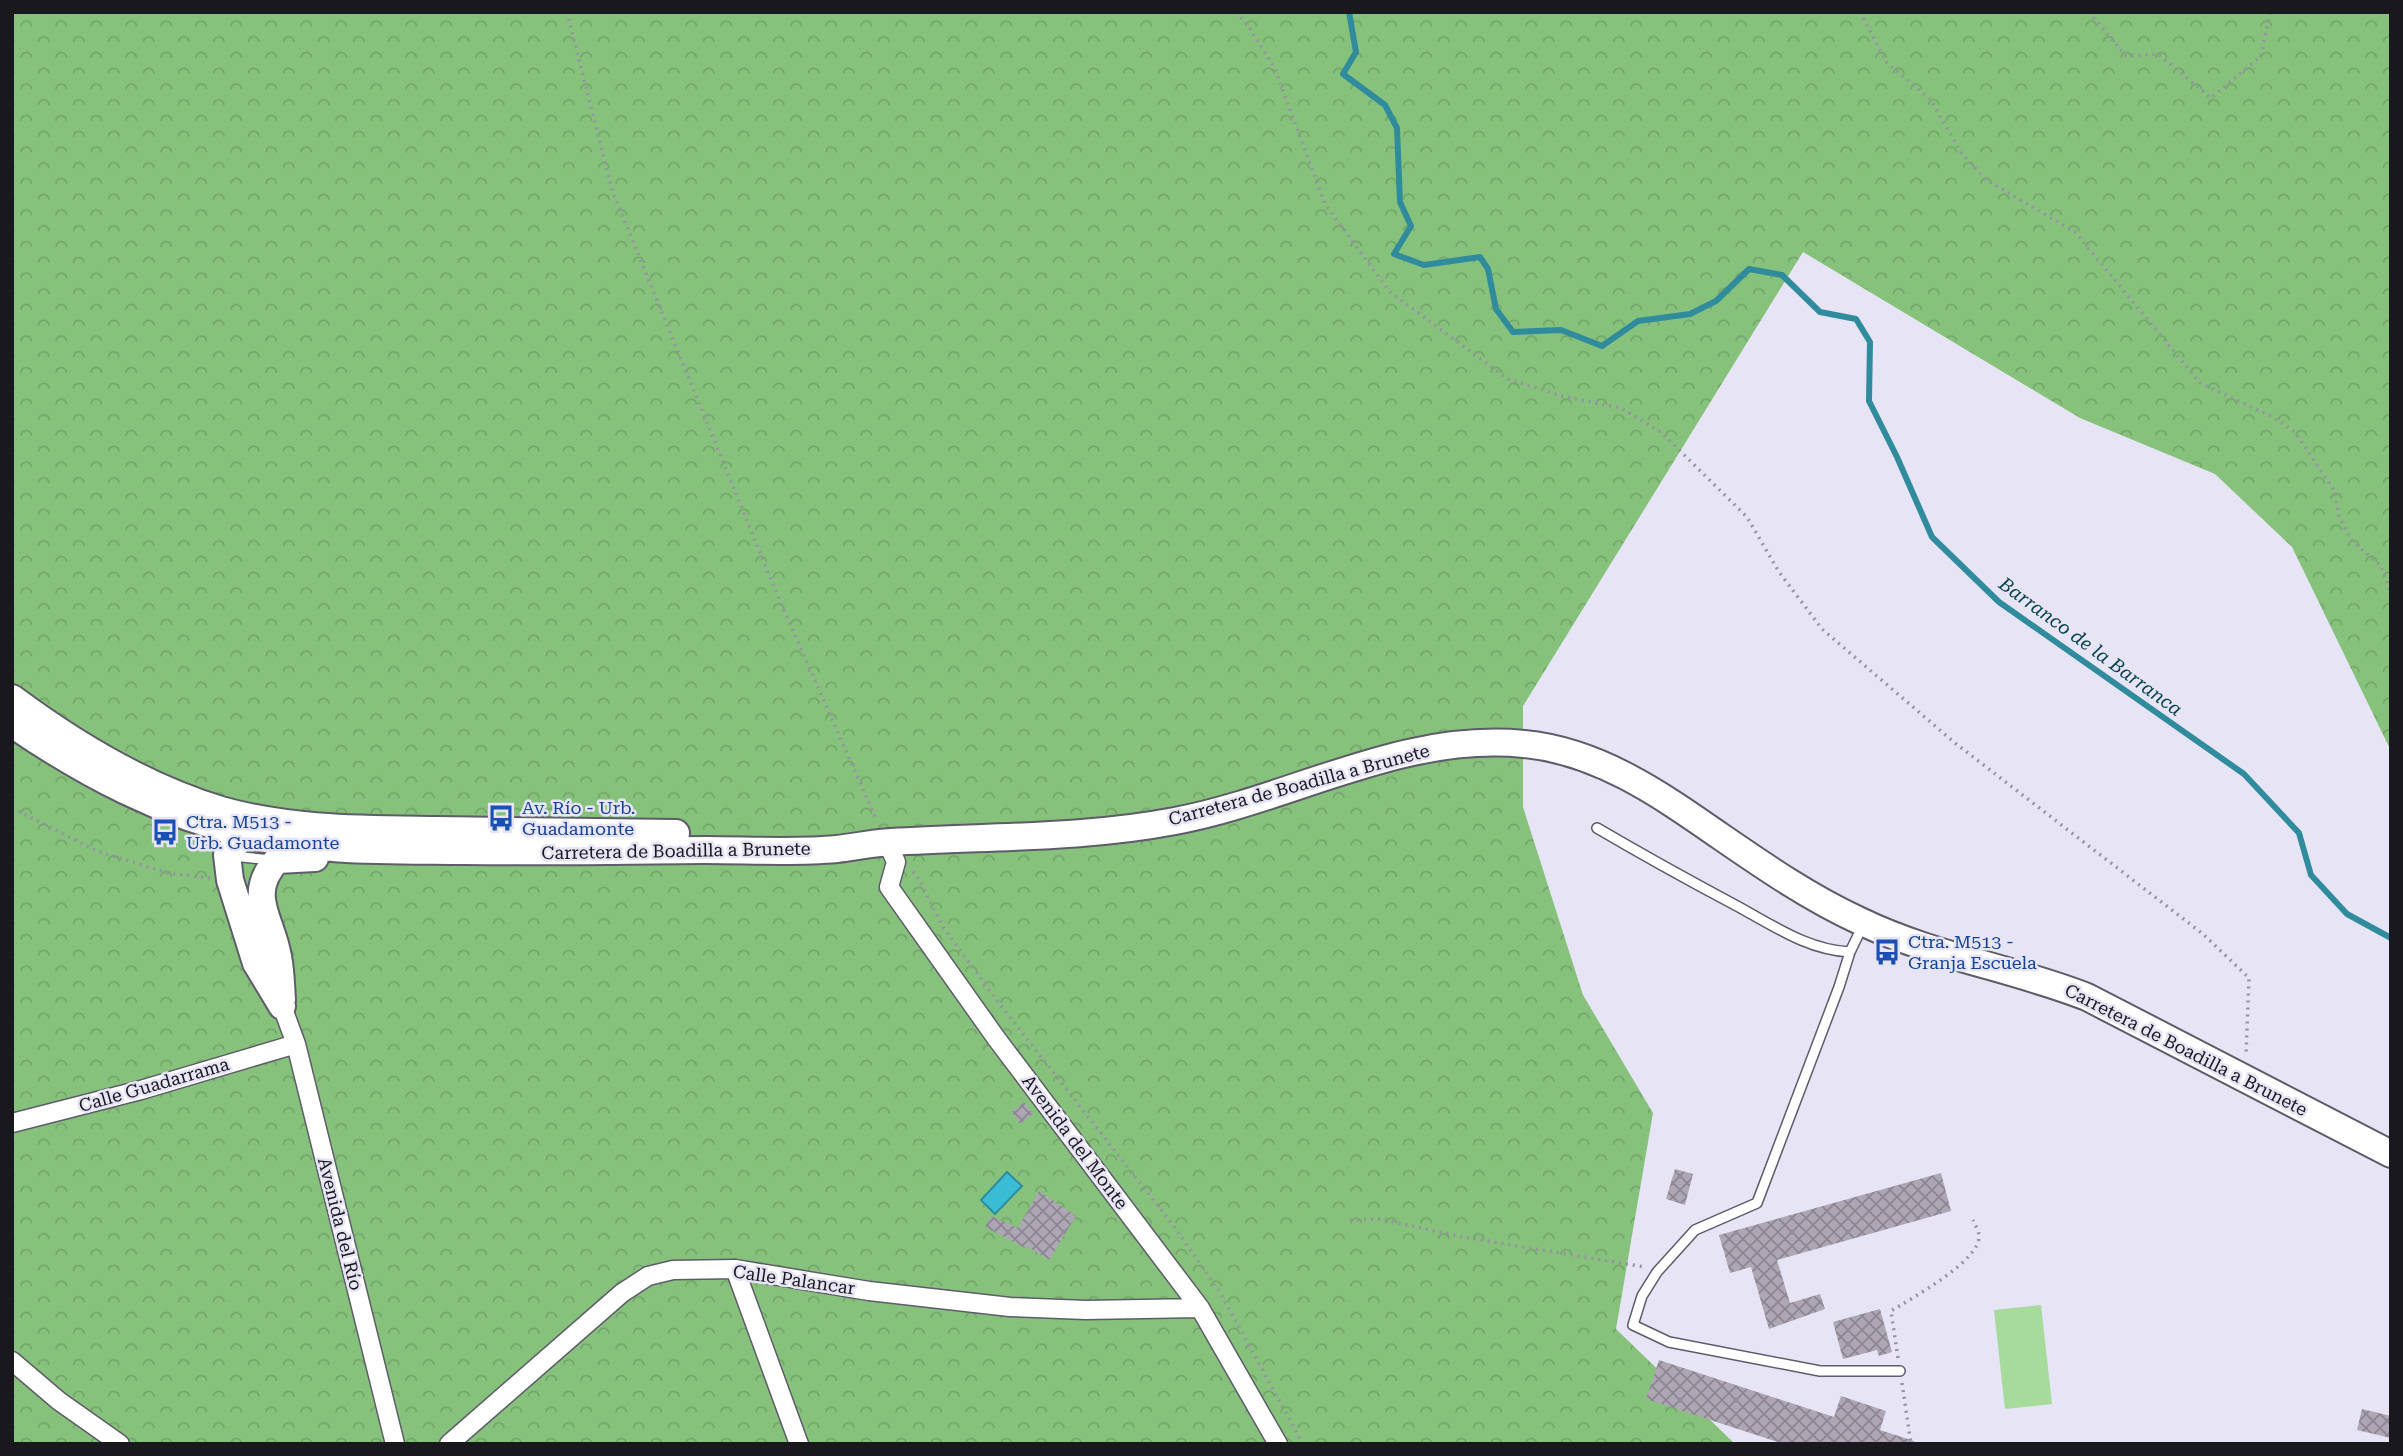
<svg xmlns="http://www.w3.org/2000/svg" width="2403" height="1456" viewBox="0 0 2403 1456" font-family="'Roboto Serif',serif">
<style>
.forest{fill:url(#forest-crowns)}
.pitch{fill:#a6db9c}
.water{fill:#3abdd4;stroke:#308c9d;stroke-width:2}
.lines{fill:none;stroke-linecap:round;stroke-linejoin:round}
.stream{stroke:#308c9d;stroke-width:6}
.building{fill:url(#building-cross-hatch)}
.service-casing{stroke:#5d5c69;stroke-width:12}
.minor-casing{stroke:#5d5c69;stroke-width:21}
.primary-casing{stroke:#5d5c69;stroke-width:30}
.path{stroke:#9594a0;stroke-width:3.5;stroke-dasharray:2 5;stroke-linecap:butt}
.service{stroke:#fff;stroke-width:9}
.minor{stroke:#fff;stroke-width:18}
.primary{stroke:#fff;stroke-width:26}
.labels{text-anchor:middle;stroke-width:5;stroke-linejoin:round;paint-order:stroke}
.street-label{font-size:18px;fill:#18181d;stroke:#e7e5f5}
.transit-label{font-size:18px;fill:#164399;stroke:#e7e5f5;text-anchor:start}
.water-label{font-size:19px;font-style:italic;fill:#08434c;stroke:#e7e5f5}
</style>
<defs>
<pattern id="forest-crowns" width="20" height="18" patternUnits="userSpaceOnUse" patternTransform="scale(1.75)"><rect width="20" height="18" fill="#87c27c"/><path d="M2 6a3 3 0 1 1 6 0M12 15a3 3 0 1 1 6 0" fill="none" stroke="#74a66b"/></pattern>
<pattern id="building-cross-hatch" width="8" height="8" patternUnits="userSpaceOnUse" patternTransform="scale(1.75)"><rect width="8" height="8" fill="#ada6b4"/><path d="M0 0l8 8M0 8l8-8" fill="none" stroke="#8c8692"/></pattern>
</defs>
<rect width="100%" height="100%" fill="#e7e5f5"/>
<path class="forest" d="M12 12H2391V751L2292 547 2215 474 2080 418 1803 252 1523 706V807L1583 995 1653 1113 1616 1329 1735 1444H12Z"/>
<path class="pitch" d="M2041 1305 2052 1404 2005 1409 1994 1310Z"/>
<path class="water" d="M1007 1172 1022 1186 995 1214 981 1200Z"/>
<g class="lines">
<path class="stream" d="M1349 12 1356 52 1343 74 1385 105 1397 128 1400 202 1411 226 1394 254 1424 265 1480 257 1488 269 1496 309 1513 332 1561 330 1602 346 1638 321 1690 314 1716 301 1749 269 1782 275 1820 312 1856 319 1870 342 1869 401 1897 457 1932 537 1999 602 2244 774 2299 833 2311 875 2347 914 2391 938"/>
</g>
<path class="building" d="M1024 1102 1033 1114 1020 1124 1012 1112Z
M1675 1169 1693 1174 1685 1205 1666 1199Z
M1941 1173 1951 1211 1777 1260 1790 1303 1820 1294 1825 1309 1769 1329 1751 1267 1730 1273 1719 1235Z
M1039 1191 1076 1216 1049 1260 1026 1246 1025 1248 985 1227 991 1216 1018 1228Z
M1880 1309 1892 1352 1879 1356 1877 1350 1843 1359 1833 1322Z
M1659 1360 1834 1417 1841 1396 1886 1411 1880 1430 1914 1441 1913 1444H1784L1646 1399Z
M2362 1409 2391 1416V1438L2357 1430Z"/>
<g class="lines">
<g class="service-casing">
<path id="service" d="M1597 828C1643 855 1690 881 1737 906 1774 926 1808 950 1850 952
M233 856 272 860
M1863 925 1850 952 1839 987 1757 1203 1695 1230 1657 1272 1642 1296 1633 1325 1669 1342 1820 1371H1900"/>
</g>
<g class="minor-casing">
<path id="minor" d="M887 842 896 862 889 887 996 1038 1200 1308 1278 1444
M282 1006 296 1044 395 1444
M12 1123 141 1090 296 1044
M735 1269 799 1444
M12 1361 59 1401 120 1444
M449 1444 622 1293 648 1276 673 1270 735 1269 869 1291 1010 1307 1086 1310 1200 1308"/>
</g>
<g class="primary-casing">
<path id="primary" d="M12 698C75 745 145 787 221 810 291 830 366 829 437 830 517 831 596 832 676 833
M12 724C85 774 161 814 248 835 318 853 394 850 466 851 546 852 626 851 706 850 749 850 794 853 837 849 855 847 873 843 891 842 986 836 1081 839 1175 821 1292 799 1401 732 1524 744 1599 751 1661 795 1720 836 1765 867 1810 898 1860 921 1932 956 2013 968 2087 997L2391 1154
M259 832 238 841 227 855 230 880 256 963 282 1006
M282 1000C281 986 281 971 278 957 272 919 245 895 277 860L315 858"/>
</g>
<path class="path" d="M567 12 612 190 779 599 877 821
M1236 12 1249 27 1275 69 1325 204 1390 292 1508 379 1562 396 1621 408 1661 432 1747 517 1779 572 1822 629 1955 743 2203 934 2249 978 2246 1054
M1860 12 1887 63 1930 99 1961 152 1985 179 2075 232 2200 383 2273 417 2295 432 2334 490 2339 516 2351 540 2381 566 2391 593
M2089 12 2126 56 2158 54 2211 98 2261 56 2270 12
M12 808 97 851 168 873 210 878
M913 872 916 874 943 927 995 998 1173 1225 1221 1294 1303 1444
M1350 1220 1380 1219 1463 1237 1645 1267
M1898 1358 1891 1311C1912 1298 1980 1261 1979 1236 1979 1231 1975 1225 1973 1220
M1902 1383 1911 1444"/>
<use href="#service" class="service"/>
<use href="#minor" class="minor"/>
<use href="#primary" class="primary"/>
</g>
<defs>
<g id="bus-bare" transform="scale(2.1)"><path d="M-5-6H5V4H4V6H2V4H-2V6H-4V4H-5ZM-3.5-4V0h7V-4ZM-3.5 1.2v1.5H-2V1.2ZM2 1.2v1.5H3.5V1.2Z" fill="#1a4fb4" stroke="#e7e5f5" stroke-width="2.5" paint-order="stroke"/></g>
</defs>
<g fill-rule="evenodd">
<use href="#bus-bare" x="501" y="818"/>
<use href="#bus-bare" x="165" y="832"/>
<use href="#bus-bare" x="1887" y="952"/>
</g>
<g class="labels">
<g class="street-label">
<text transform="translate(1299 785) rotate(-15)" y="6">Carretera de Boadilla a Brunete</text>
<text transform="translate(676 851) rotate(-1)" y="6">Carretera de Boadilla a Brunete</text>
<text transform="translate(2186 1050) rotate(27)" y="6">Carretera de Boadilla a Brunete</text>
<text transform="translate(154 1085) rotate(-16)" y="6">Calle Guadarrama</text>
<text transform="translate(1075 1142) rotate(53)" y="6">Avenida del Monte</text>
<text transform="translate(340 1224) rotate(76)" y="6">Avenida del Río</text>
<text transform="translate(794 1280) rotate(8)" y="6">Calle Palancar</text>
</g>
<g class="transit-label">
<text x="522" y="814">Av. Río - Urb.<tspan x="522" dy="21">Guadamonte</tspan></text>
<text x="186" y="828">Ctra. M513 -<tspan x="186" dy="21">Urb. Guadamonte</tspan></text>
<text x="1908" y="948">Ctra. M513 -<tspan x="1908" dy="21">Granja Escuela</tspan></text>
</g>
<g class="water-label">
<text transform="translate(2091 646) rotate(36)" y="7">Barranco de la Barranca</text>
</g>
</g>
<rect width="2403" height="1456" fill="none" stroke="#18181d" stroke-width="28"/>
</svg>
